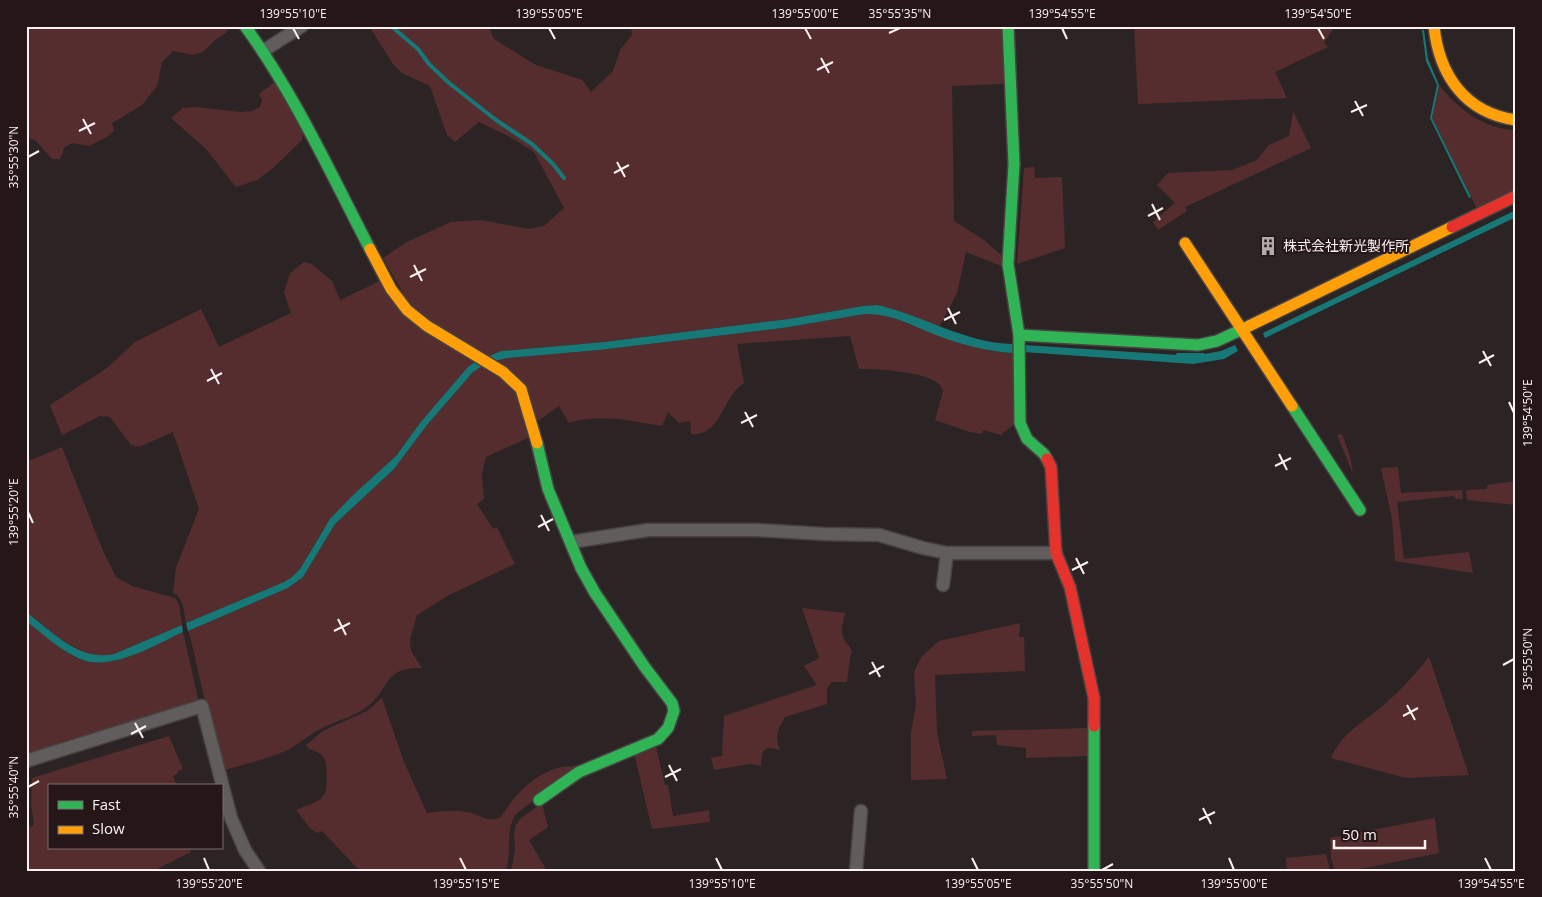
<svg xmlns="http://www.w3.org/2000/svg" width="1542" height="897" viewBox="0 0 1542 897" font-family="'Open Sans','Noto Sans JP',sans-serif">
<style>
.green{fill:#562d2f}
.water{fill:#167977}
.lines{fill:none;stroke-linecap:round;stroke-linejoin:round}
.stream{stroke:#167977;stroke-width:4}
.street-casing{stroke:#484242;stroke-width:15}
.fast-casing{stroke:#484242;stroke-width:14}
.slow-casing{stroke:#484242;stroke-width:14}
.jam-casing{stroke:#484242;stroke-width:14}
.street{stroke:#615d5d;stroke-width:12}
.fast{stroke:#30b455;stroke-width:11}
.slow{stroke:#ff9f0a;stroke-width:11}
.jam{stroke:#e5322d;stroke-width:11}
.ticks{fill:none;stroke:#fcf2f2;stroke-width:2}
.labels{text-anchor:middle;stroke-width:4;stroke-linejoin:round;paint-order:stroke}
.poi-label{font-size:14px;fill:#fcf2f2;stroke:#251718;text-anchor:start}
.neatline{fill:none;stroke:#fcf2f2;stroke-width:2}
.ticks-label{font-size:12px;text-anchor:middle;fill:#fcf2f2}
</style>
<rect width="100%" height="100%" fill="#2c2424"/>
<path class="green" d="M26 26H230L226 33 216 39 203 52 192 55 173 51 162 62 157 86 142 105 112 123 114 131 107 137 89 146 72 143 64 148 60 159H52L36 141 26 136Z
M369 26H488L494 39 536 65 582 80 591 92 613 71 620 50 632 35 631 26H1002L1004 84 952 86 954 221 984 240 1002 256 1001 266 966 252 957 293 939 327 889 308 877 305 863 306 789 319 604 342 501 351 486 358 411 307 383 258 405 243 451 222 481 220 529 229 544 226 564 208 534 152 512 138 479 122 455 142 447 135 430 86 402 73 393 64Z
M1134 26H1335L1324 43 1328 47 1275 72 1287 98 1138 104Z
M275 82 303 130 302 140 273 168 257 180 236 187 206 149 171 118 183 108 195 107 241 112 252 111 260 107 262 100 259 94Z
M1439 85C1457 108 1485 130 1516 130V191L1477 209 1432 118Z
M1293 111 1311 148 1185 207 1187 211 1158 230 1153 222 1175 203 1157 185 1168 173 1232 170 1257 160 1269 145 1289 136Z
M1034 167 1035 178 1062 177 1065 248 1017 264 1024 168Z
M304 262 312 264 332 281 340 300 382 280 475 361 420 423 396 456 344 505 323 530 300 569 292 577 284 582 186 623C184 613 184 597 173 593L176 568 199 509 173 432 139 447 131 445 110 417 100 416 62 435 50 405 107 368 135 342 201 309 219 347 291 313 284 293 290 273Z
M865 314H878L887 316C929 329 968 351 1013 353L1014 424 1001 435 983 430 982 434 970 432 935 420 943 391C943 390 939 384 939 384 925 371 877 369 859 369L850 336 737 344 744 383C741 385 737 388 735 391 722 407 716 437 691 434L690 421 679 423 668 412 662 426C632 421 599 413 569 423L559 406 538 421 494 361 508 358 599 350 783 328Z
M483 365 513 386 532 436 486 457 482 473 484 499 477 504 493 529 497 527 515 564 449 595 417 615 410 639 411 651 422 668C381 667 392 690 364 709 352 717 336 721 322 728 309 734 298 746 283 752 263 760 242 765 221 771L190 636 188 631 288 588 303 577 335 524 394 469 427 425 473 372Z
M1342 434 1350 456 1353 474 1337 435Z
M62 447 103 551 116 577 132 586 175 598 179 604 182 625 114 654C80 662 52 631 26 612V462Z
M1398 467 1401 493 1462 490 1463 499H1456L1454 496 1397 502 1404 559 1469 552 1473 573 1395 561 1392 519 1381 468Z
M1516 481V505L1467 500 1466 490 1486 489 1488 485Z
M802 608 845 613C841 632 839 635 852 650L850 658 847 682H832L827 688V704L785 717C778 729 774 736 780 750 762 745 762 750 761 766L750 764 714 770 711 758 722 756 724 716 817 685 804 666 819 658Z
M26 621C42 632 57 647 73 656 107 675 151 646 183 632L199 703 26 756Z
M1020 623 1019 637H1024L1025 671 935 675 937 733 947 779 911 780V733L916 705 914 672 922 656 939 641Z
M1429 657 1469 775 1406 778 1331 758C1341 733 1367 720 1386 703 1402 689 1416 673 1429 657Z
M382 698 404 762 427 813C443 811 459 809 474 814 488 818 484 821 500 818 514 796 535 772 562 767 570 766 578 766 586 765L563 777 515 815C505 832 512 852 506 871H360L322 831 317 833 310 828 296 810C304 806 319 803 324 795 328 791 327 765 325 760 322 753 315 751 309 749L306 745 323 731 367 711Z
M1090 728V756L1026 758V748L997 745 996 735 972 736V731Z
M169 736 183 769 178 771V773L173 776 177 786H49V848H190L191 852 153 871H26V828L33 826 34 823 31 804 32 778Z
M656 747 665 785H668L673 816 709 810 710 822 652 829 634 753Z
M542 803 548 827 529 840 547 871H511L515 851 514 833 516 825 520 819Z
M1435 818 1439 853 1350 871H1335L1331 858 1330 838Z
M1326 854 1330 871H1287L1286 858Z"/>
<path class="water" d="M1422 30H1424L1428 59 1439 85 1432 118 1471 197 1469 198 1430 118 1437 85 1426 61Z
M1516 210V217L1265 338 1263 333Z
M877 305C923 315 964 343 1013 344V353C993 352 972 347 953 341 923 332 896 313 865 314L783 328 599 350 508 358 494 361 487 357 501 351 604 342 789 319 863 306Z
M1024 345 1193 356 1221 351 1235 345 1238 351 1224 359 1193 364 1024 352Z
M475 362 482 366 473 372 427 425 394 469 335 524 303 577 288 588 188 631 186 623 284 582 292 577 300 569 330 519 352 496 396 456 420 423 468 367Z
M26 612C52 631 79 662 114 654L182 625 183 632C155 645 111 672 80 659 61 651 43 634 26 621Z"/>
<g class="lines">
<path class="stream" d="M391 26 418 49 429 64 449 83 496 120 532 144 553 164 564 178
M1178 355H1203"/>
<g class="street-casing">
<path id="street" d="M263 51 302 26
M571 542 648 530H757L824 534 879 535 923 548 947 553H1056
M943 585 947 553
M26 761 202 706 231 818 245 850 259 871
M856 871 861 811"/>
</g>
<g class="fast-casing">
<path id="fast" d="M245 26C295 95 331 174 370 249
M1008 26 1014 164 1008 264 1019 335 1020 423 1027 439 1044 454 1047 459
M1019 335 1198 345 1217 341 1249 326
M1292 406 1360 510
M537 443 548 489 581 568 595 593 644 666 672 703 674 711 668 728 658 739 579 772 539 800
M1094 726V871"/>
</g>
<g class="slow-casing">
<path id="slow" d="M1434 26C1439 75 1465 113 1516 120
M1185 243 1292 406
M370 249 391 289 407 310 427 326 503 372 521 389 537 443
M1249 326 1452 227"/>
</g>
<g class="jam-casing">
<path id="jam" d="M1452 227 1516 196
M1047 459 1051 467 1056 553 1070 587 1094 698V726"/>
</g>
<use href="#street" class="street"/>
<use href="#fast" class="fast"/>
<use href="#slow" class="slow"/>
<use href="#jam" class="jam"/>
</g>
<path class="ticks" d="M293 28 299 39M549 28 555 39M805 28 811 39M1062 28 1067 39M1318 28 1324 39M889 33 900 28M821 58 829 73M817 70 833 62M1355 101 1363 116M1351 112 1367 105M83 119 91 134M79 131 95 123M28 157 39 151M617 162 625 177M614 173 629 165M1152 204 1160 220M1148 216 1163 208M414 265 422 281M410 277 426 269M948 308 956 324M944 320 960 312M1483 351 1491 366M1479 363 1494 355M211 369 219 384M207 381 222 373M1509 402 1514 413M745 412 753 427M741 423 757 415M1279 454 1287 470M1275 466 1291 458M28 512 33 523M541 515 549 531M538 527 553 519M1076 558 1084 574M1072 570 1088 562M338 619 346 635M334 631 350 623M872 662 880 677M1503 665 1514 659M869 674 884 666M1407 705 1415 720M1403 716 1418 708M135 723 143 738M131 734 146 726M669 765 677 781M665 777 681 769M28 787 39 781M1203 808 1211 824M1199 820 1215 812M204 858 209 870M460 858 466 870M716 858 722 870M972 858 978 870M1229 858 1234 870M1485 858 1491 870M1102 870 1113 864"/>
<defs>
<g id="building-bare" transform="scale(1.5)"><path d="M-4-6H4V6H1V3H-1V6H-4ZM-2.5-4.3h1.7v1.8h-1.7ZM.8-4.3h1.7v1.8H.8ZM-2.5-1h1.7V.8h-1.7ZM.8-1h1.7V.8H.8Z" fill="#b3aaaa" stroke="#251718" stroke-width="2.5" paint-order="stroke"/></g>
</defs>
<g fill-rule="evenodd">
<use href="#building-bare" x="1268" y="246"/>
</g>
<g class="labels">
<g class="poi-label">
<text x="1283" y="251">株式会社新光製作所</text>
</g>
</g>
<rect width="1542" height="897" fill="none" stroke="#251718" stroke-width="55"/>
<rect x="48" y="784" width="175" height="65" fill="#251718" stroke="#7b6f6f"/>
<rect x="58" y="801" width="25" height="8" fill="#30b455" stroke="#7b6f6f"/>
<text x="92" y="810" font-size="15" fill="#fcf2f2">Fast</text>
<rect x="58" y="826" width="25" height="8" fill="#ff9f0a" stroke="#7b6f6f"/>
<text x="92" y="834" font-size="15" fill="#fcf2f2">Slow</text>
<path d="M1334 840v8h91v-8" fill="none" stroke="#fcf2f2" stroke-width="2.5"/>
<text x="1342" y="840" font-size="15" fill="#fcf2f2" stroke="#251718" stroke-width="4" paint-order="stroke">50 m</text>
<rect x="28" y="28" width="1486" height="842" class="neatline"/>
<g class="ticks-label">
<text x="293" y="18">139°55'10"E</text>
<text x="549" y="18">139°55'05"E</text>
<text x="805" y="18">139°55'00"E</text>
<text x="900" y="18">35°55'35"N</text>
<text x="1062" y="18">139°54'55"E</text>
<text x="1318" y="18">139°54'50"E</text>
<text transform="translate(14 157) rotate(-90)" y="4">35°55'30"N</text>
<text transform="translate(1528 413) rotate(-90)" y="4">139°54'50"E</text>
<text transform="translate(14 512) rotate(-90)" y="4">139°55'20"E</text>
<text transform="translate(1528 659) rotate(-90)" y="4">35°55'50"N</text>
<text transform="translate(14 787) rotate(-90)" y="4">35°55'40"N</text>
<text x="209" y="888">139°55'20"E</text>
<text x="466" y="888">139°55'15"E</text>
<text x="722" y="888">139°55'10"E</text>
<text x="978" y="888">139°55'05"E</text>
<text x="1102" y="888">35°55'50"N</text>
<text x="1234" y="888">139°55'00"E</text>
<text x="1491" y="888">139°54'55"E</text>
</g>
</svg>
